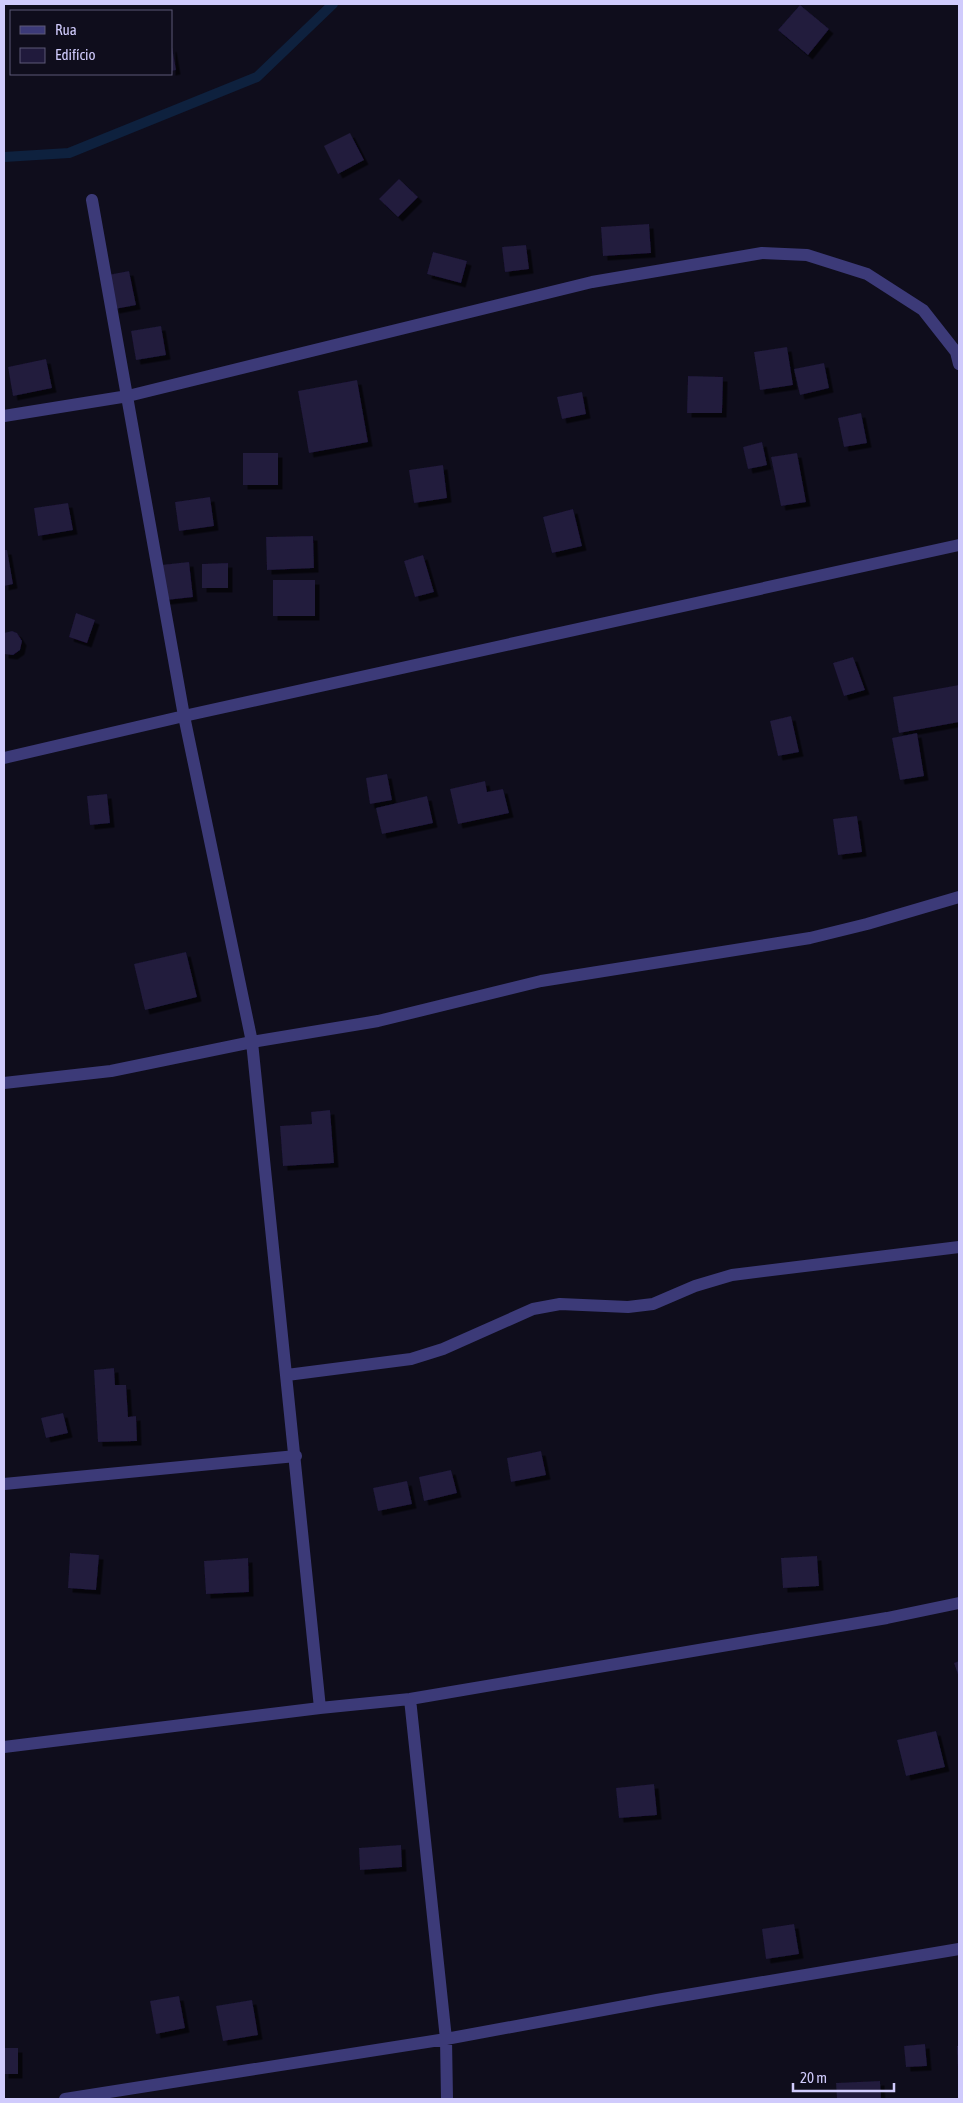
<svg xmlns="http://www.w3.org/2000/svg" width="963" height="2103" viewBox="0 0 963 2103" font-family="'Asap Condensed',sans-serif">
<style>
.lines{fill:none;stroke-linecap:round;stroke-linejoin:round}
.stream{stroke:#0e213e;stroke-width:10}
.building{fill:#201a3c;filter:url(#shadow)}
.minor{stroke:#3c3a78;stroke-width:12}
</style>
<defs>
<filter id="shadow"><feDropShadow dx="4.5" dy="4.5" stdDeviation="0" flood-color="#0009"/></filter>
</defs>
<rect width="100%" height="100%" fill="#0f0d1c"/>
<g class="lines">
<path class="stream" d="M4 157 69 153 257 77 333 4"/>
</g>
<path class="building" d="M800 5 829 29 808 55 778 30Z
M172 47 176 70 171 71V48Z
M350 133 364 160 338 174 324 146Z
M399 179 418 197 398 217 379 199Z
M649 224 651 253 603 256 601 227Z
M526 245 529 269 505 272 502 247Z
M433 252 467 261 461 283 427 274Z
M129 271 136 305 115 309 108 275Z
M161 326 166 355 136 360 131 331Z
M787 347 793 385 760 390 754 352Z
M46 359 52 388 13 396 8 367Z
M824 363 829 388 800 395 794 369Z
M688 376 723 377 722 413H687Z
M357 380 368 442 309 453 298 391Z
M582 392 586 414 562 419 557 397Z
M861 413 867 443 844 447 838 418Z
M762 442 767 465 748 469 743 447Z
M243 453H278V485H243Z
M797 453 806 502 781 506 771 457Z
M443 465 447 498 414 503 409 470Z
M210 497 214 526 179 531 175 502Z
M68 503 73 530 38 536 34 508Z
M573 509 582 546 552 553 543 517Z
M313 536 314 568 267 570 266 537Z
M4 550H7L13 584 4 586Z
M423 555 434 592 415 597 404 561Z
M189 562 193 597 166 600 161 565Z
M228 563V588H202V564Z
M273 580H315V616H273Z
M76 613 95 620 87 643 69 637Z
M12 631 17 633 22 641 20 650 13 655 4 654V633Z
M853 657 865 690 844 696 833 663Z
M959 685V722L899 733 893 697Z
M791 716 799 752 778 756 770 721Z
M917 733 924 776 900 780 892 738Z
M387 774 392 800 370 804 366 778Z
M485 781 487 792 503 789 509 813 458 824 450 789Z
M107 794 110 823 90 825 87 796Z
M427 796 433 823 382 834 376 808Z
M857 816 862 852 838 855 833 819Z
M186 952 197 997 145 1010 134 964Z
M330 1110 334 1163 283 1166 280 1126 312 1124 311 1112Z
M114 1368 115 1385H126L128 1417 136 1416 137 1441 98 1442 94 1370Z
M63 1413 68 1433 46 1438 41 1418Z
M541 1451 546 1475 511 1482 507 1458Z
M451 1470 457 1493 424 1501 419 1477Z
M407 1481 412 1504 378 1511 373 1488Z
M70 1553 99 1555 96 1590 68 1588Z
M817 1556 819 1586 783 1588 781 1558Z
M248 1558 249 1592 206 1594 204 1561Z
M959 1661V1677L954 1663Z
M936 1731 945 1767 906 1776 897 1740Z
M654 1784 657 1815 619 1818 616 1788Z
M401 1845 402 1867 360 1870 359 1848Z
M794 1924 799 1954 766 1959 762 1929Z
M179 1996 185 2028 156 2034 150 2001Z
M252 2000 258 2035 223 2041 216 2006Z
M925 2044 927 2066 906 2067 904 2046Z
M957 2046H959V2070H958Z
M4 2048H18V2074H4Z
M880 2081 881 2099H837L836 2083Z"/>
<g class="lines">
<path class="minor" d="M92 200 184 716 252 1042 320 1708
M4 416 128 396 592 282 762 253 807 255 867 274 923 310 956 352 959 364
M4 758 184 716 959 545
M4 1083 111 1071 252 1042 378 1021 541 981 810 938 867 924 959 897
M287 1375 411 1359 443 1349 533 1309 560 1304 628 1307 653 1304 695 1286 732 1275 959 1247
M4 1484 296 1456
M410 1699 446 2039 447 2099
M4 1747 320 1708 410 1699 887 1618 959 1603
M65 2099 446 2039 657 2000 959 1949"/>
</g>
<rect width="963" height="2103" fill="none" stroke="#d0cbfc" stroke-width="10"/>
<rect x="10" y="10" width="162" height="65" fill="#0f0d1c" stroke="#5c5976"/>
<rect x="20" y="26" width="25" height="8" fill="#3c3a78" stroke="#5c5976"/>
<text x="55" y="35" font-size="15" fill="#d0cbfc">Rua</text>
<rect x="20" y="48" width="25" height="15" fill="#201a3c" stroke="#5c5976"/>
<text x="55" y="60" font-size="15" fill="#d0cbfc">Edifício</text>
<path d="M793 2083v8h101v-8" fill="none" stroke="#d0cbfc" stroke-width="2.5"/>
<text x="800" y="2083" font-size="15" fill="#d0cbfc" stroke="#0f0d1c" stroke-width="4" paint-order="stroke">20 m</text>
</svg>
